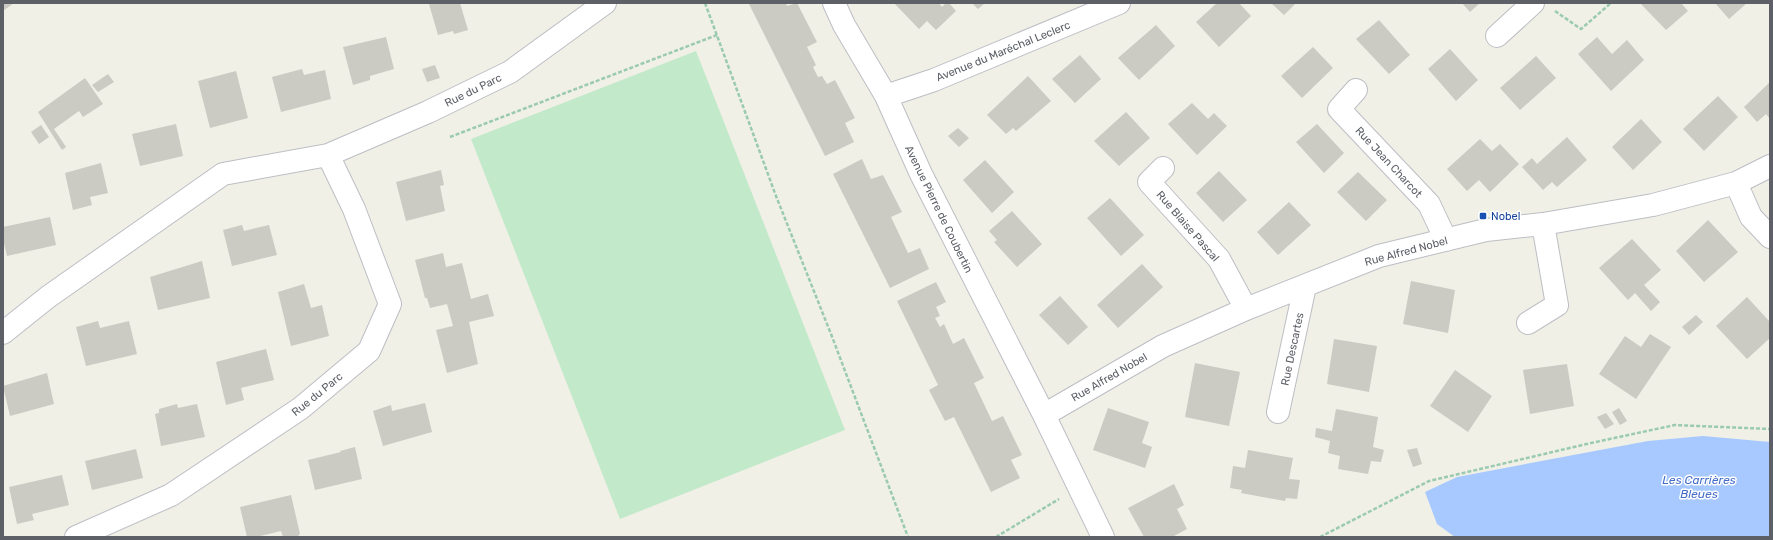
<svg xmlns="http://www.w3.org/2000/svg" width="1773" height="540" viewBox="0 0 1773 540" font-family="Rubik,sans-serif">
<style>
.green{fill:#c2e9c9}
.water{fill:#a7c9ff}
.building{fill:#cbcac3}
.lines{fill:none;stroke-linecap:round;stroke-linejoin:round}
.street-casing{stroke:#bdbec5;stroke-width:24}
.path{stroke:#9acab0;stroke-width:2.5;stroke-dasharray:4 2;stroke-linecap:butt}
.street{stroke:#fff;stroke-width:22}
.transit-dot{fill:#1a4fb4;stroke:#fff;stroke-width:1.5}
.labels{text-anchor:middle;stroke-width:3;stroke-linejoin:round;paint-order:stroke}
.street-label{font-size:11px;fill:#5d6067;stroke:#fff}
.transit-label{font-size:11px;fill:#164399;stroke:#fff;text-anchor:start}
.water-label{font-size:12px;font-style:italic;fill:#436dc9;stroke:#fff}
</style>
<rect width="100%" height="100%" fill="#f0f0e6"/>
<path class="green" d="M696 51 845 430 620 519 471 139Z"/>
<path class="water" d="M1703 436 1770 442V537H1455L1437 524 1425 492 1457 477 1648 441Z"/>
<path class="building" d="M3 3H14L3 11Z
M433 3H460L468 30 454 34 453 31 438 35 429 4Z
M751 3H786L787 6 797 3 817 42 807 47 816 65 813 67 818 77 822 76 827 84 835 80 855 118 845 123 854 142 825 156 749 4Z
M894 3H939L942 7 946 3H949L956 11 936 30 927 21 919 29Z
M972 3H985L978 9Z
M1217 3H1239L1251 16 1219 47 1196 22Z
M1271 3H1296L1284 15Z
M1462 3H1480L1470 12Z
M1640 3H1681L1688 11 1666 30Z
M1715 3H1747L1729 19Z
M1379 20 1410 55 1389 74 1356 39Z
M1156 25 1175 46 1139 80 1118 58Z
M386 37 394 69 370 76V80L353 85 343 47Z
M1597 37 1612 54 1627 40 1644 60 1611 91 1578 54Z
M1313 47 1333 68 1302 98 1281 76Z
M1450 49 1478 80 1456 101 1428 69Z
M1080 55 1101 79 1075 103 1052 79Z
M1536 56 1556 78 1520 110 1500 88Z
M435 65 440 78 427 82 422 69Z
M302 69 304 75 325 70 331 99 281 112 272 77Z
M236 71 248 118 210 128 198 81Z
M108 74 114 82 98 92 92 85Z
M1028 76 1051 101 1016 131 1013 128 1006 134 987 115Z
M85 78 103 104 83 117 79 111 54 129 66 147 62 150 38 112Z
M1770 82V119L1766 114 1757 122 1744 107Z
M1718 96 1738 117 1704 151 1683 129Z
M1192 103 1208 119 1214 113 1227 126 1197 155 1168 124Z
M1126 112 1150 138 1119 166 1094 141Z
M1641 119 1662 142 1633 170 1612 147Z
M176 124 183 156 140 166 132 134Z
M1317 124 1344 153 1324 173 1296 142Z
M41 125 49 137 39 144 31 132Z
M958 128 969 138 959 147 948 136Z
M1567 137 1587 160 1557 187 1552 182 1543 190 1522 167 1532 158 1537 164Z
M1480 139 1492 151 1500 144 1519 164 1490 192 1479 180 1467 191 1447 169Z
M862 159 871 179 883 175 902 212 891 217 908 253 920 248 929 269 890 288 833 174Z
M985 160 1014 192 992 213 963 180Z
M101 163 108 193 90 197 92 205 73 210 65 173Z
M441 170 444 185 440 186 445 211 406 221 396 182Z
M1219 171 1247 200 1223 222 1196 193Z
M1358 172 1387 200 1366 221 1337 192Z
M1110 198 1144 235 1121 256 1087 218Z
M1289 202 1311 225 1278 255 1257 232Z
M1012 211 1042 244 1017 267 994 242 997 240 989 231Z
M50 217 56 245 7 256 3 239V227Z
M1708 220 1738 252 1704 282 1676 251Z
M242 225 244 231 269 225 277 255 232 266 223 230Z
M1632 239 1661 270 1644 285 1660 302 1651 311 1635 293 1628 300 1599 268Z
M443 253 446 267 462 263 471 299 488 294 494 316 469 322 478 364 447 373 436 330 453 326 447 304 430 308 427 298H425L415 260Z
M202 261 210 298 158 310 150 277Z
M1142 264 1163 287 1118 328 1097 305Z
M1411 281 1455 290 1448 333 1403 324Z
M936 282 946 302 936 307 940 316 935 318 940 327 944 324 953 344 964 338 984 378 974 383 992 421 1003 416 1022 455 1011 460 1020 478 991 492 954 417 945 421 929 390 938 385 897 301Z
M304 284 311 308 322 305 329 336 291 346 278 292Z
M1060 296 1088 327 1068 345 1039 315Z
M1747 297 1770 322V338L1747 359 1716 326Z
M1696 315 1703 322 1689 335 1682 327Z
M98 321 100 328 129 321 137 354 86 366 76 327Z
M1650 334 1671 347 1636 399 1599 374 1625 336 1641 347Z
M1334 339 1377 346 1369 392 1327 384Z
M266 349 274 380 241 388 244 400 226 405 216 362Z
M1195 363 1240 372 1229 426 1185 417Z
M1567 364 1574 406 1530 414 1523 370Z
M1455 370 1492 396 1468 432 1430 406Z
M47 373 54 404 10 416 3 386Z
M425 403 432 432 383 446 373 411 391 405 392 411Z
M177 404 178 408 197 404 205 437 161 446 155 414 159 413V409Z
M1108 408 1149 422 1142 443 1152 447 1145 468 1093 450Z
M1619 408 1627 421 1620 425 1612 412Z
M1336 409 1378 417 1373 447 1384 450 1381 462 1371 461 1368 474 1338 469 1340 456 1328 453 1330 441 1315 437 1316 428 1332 431Z
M1606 413 1614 424 1605 429 1597 417Z
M355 447 362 479 315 490 308 460 341 452 340 451Z
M1417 448 1422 464 1413 467 1407 450Z
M136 449 143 478 92 490 85 461Z
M1248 450 1293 458 1289 479 1300 480 1297 499 1286 498 1285 501 1241 493 1242 490 1230 488 1233 466 1245 468Z
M62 475 69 505 32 514 34 520 17 524 9 487Z
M1174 484 1184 505 1177 509 1187 529 1172 537H1144L1128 508Z
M291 495 300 534 297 537H283L281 531 256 537H247L240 507Z"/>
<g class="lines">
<g class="street-casing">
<path id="street" d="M834 3 844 25 886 96 921 174 1044 415 1103 537
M1497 36 1533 3
M1356 90 1339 109 1429 204 1446 240
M886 96 934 80 1119 3
M1163 168 1149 182 1219 259 1246 309
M1736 183 1751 217 1770 237
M1528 323 1557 305 1543 224
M3 333 48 297 223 174 328 155 428 112 510 72 605 3
M1278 412 1305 286
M1044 415 1163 346 1246 309 1379 256 1486 230 1543 224 1653 205 1736 183 1770 166
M76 537 171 495 301 408 369 351 390 304 354 209 328 155"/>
</g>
<path class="path" d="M705 3 776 196 831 334 908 537
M1555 11 1581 29 1611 3
M450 137 717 35
M996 537 1059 499
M1320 537 1429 481 1591 443 1675 425 1770 429"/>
<use href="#street" class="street"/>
</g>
<rect class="transit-dot" x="1479" y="212" width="8" height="8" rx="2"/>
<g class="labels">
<g class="street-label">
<text transform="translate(1003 51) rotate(-22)" y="4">Avenue du Maréchal Leclerc</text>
<text transform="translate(473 90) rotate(-26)" y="4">Rue du Parc</text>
<text transform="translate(1389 162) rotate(47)" y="4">Rue Jean Charcot</text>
<text transform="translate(939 209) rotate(64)" y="4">Avenue Pierre de Coubertin</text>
<text transform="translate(1188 226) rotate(49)" y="4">Rue Blaise Pascal</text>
<text transform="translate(1406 251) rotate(-15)" y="4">Rue Alfred Nobel</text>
<text transform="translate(1292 349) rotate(-78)" y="4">Rue Descartes</text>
<text transform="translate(1109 377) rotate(-30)" y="4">Rue Alfred Nobel</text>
<text transform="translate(317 394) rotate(-39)" y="4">Rue du Parc</text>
</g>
<g class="transit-label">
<text x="1491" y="220">Nobel</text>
</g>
<g class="water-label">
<text x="1699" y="484">Les Carrières<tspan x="1699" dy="14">Bleues</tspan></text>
</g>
</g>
<rect width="1773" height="540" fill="none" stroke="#5d6067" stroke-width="8"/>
</svg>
